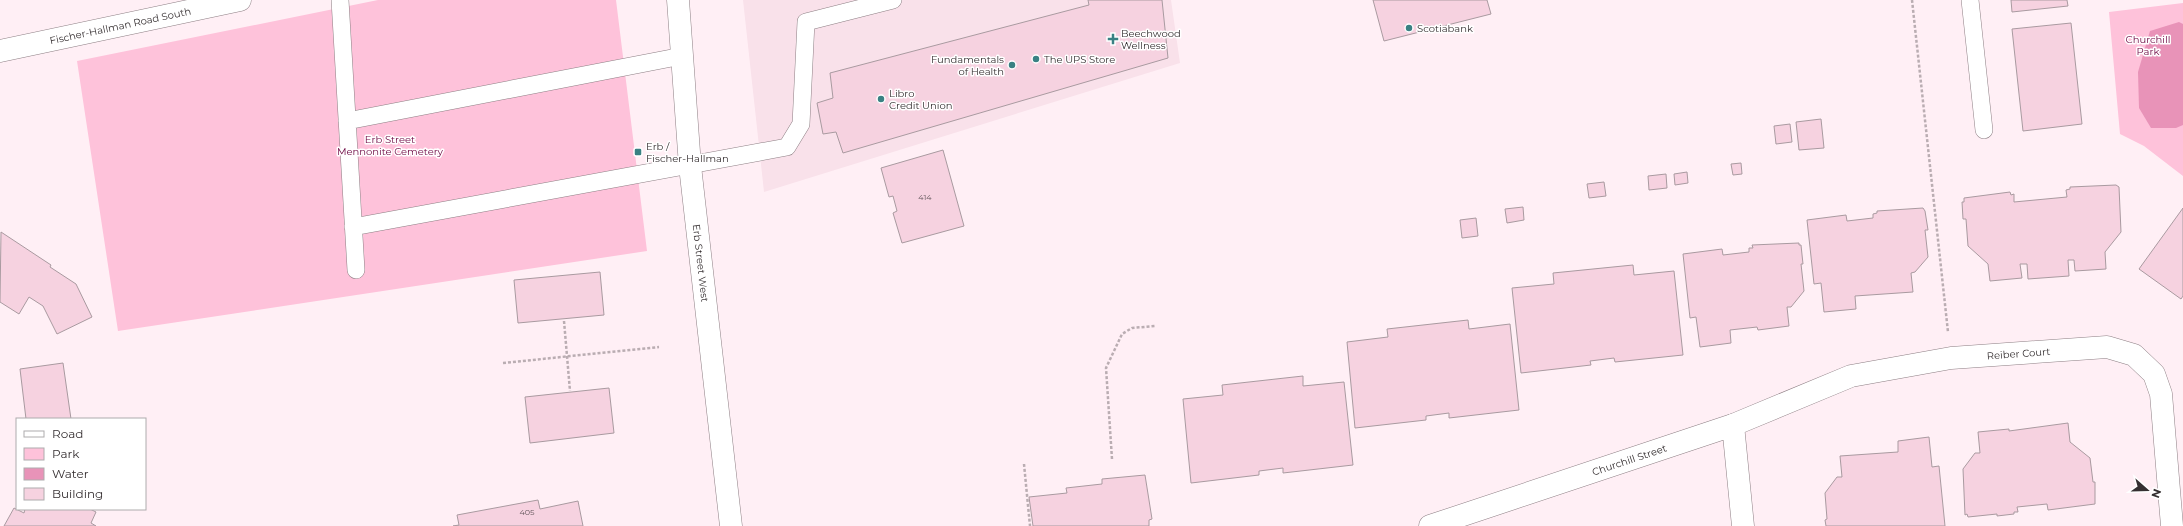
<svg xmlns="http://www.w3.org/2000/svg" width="2183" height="526" viewBox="0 0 2183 526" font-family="Montserrat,sans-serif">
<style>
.built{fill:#f9e1ea}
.green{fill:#fec2da}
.water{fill:#e893b8}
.building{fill:#f6d2e0;stroke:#a99aa0}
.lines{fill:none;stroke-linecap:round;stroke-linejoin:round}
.lane-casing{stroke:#8d7f84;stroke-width:18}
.street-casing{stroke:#8d7f84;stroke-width:23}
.secondary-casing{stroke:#8d7f84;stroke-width:23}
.path{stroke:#baadb2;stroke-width:2.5;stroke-dasharray:3 2;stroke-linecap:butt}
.lane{stroke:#fff;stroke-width:17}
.street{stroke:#fff;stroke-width:22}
.secondary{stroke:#fff;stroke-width:22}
.poi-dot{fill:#398183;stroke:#fff;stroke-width:1.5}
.labels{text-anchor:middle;stroke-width:3;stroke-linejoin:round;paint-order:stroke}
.number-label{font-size:8px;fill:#65585d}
.street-label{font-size:10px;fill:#352f31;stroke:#fff}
.poi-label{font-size:10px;fill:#352f31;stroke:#fff;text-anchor:start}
.park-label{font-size:10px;fill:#6d0642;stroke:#fff}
</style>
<rect width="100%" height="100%" fill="#ffeff5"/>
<path class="built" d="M743 0H1171L1180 63 764 192Z"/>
<path class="green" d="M378 0H616L647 251 118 331 77 61Z
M2183 3V176L2144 146 2120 134 2109 12Z"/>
<path class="water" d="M2179 22 2183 24V125L2176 128H2151L2139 108 2138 72 2150 31Z"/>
<path class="building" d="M1088 0H1162L1168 58 843 153 836 132 823 134 817 103 833 98 830 73 1089 5Z
M1373 0H1487L1491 14 1384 41Z
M2011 0H2067L2068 6 2012 12Z
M2071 23 2082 124 2023 131 2012 29Z
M1821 119 1824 148 1799 150 1796 122Z
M1790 124 1792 142 1776 144 1774 126Z
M943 150 964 226 902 243 893 213 897 211 893 196 889 197 881 168Z
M1741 163 1742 174 1733 175 1731 164Z
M1687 172 1688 183 1675 185 1674 174Z
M1666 174 1667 188 1649 190 1648 176Z
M1604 182 1606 196 1589 198 1587 184Z
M2116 185 2119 187 2121 232 2105 252 2106 269 2075 271 2074 260H2068L2069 276 2028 279 2027 264H2020L2022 278 1990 281 1988 264 1968 246 1966 219H1963L1962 202H1964V198L2010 192 2011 195 2014 194V202L2067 197 2066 190 2070 189V187Z
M1523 207 1524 220 1507 223 1505 209Z
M1923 208 1925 211 1928 230H1925L1928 257 1915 272 1911 273 1913 292 1855 296 1856 309 1824 312 1821 283 1814 284 1807 220 1846 215 1847 221 1873 218V214L1877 213V211Z
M2183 208V296L2181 299 2139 269Z
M1476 218 1478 236 1462 238 1460 220Z
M1 232 51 265 50 267 76 284 92 317 57 334 43 306 29 297 19 314 0 302Z
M1799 243V245H1801L1803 264H1801L1804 291 1791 307H1787L1789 326 1758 330 1757 327 1730 330 1731 343 1700 347 1696 317 1690 318 1683 254 1722 249 1723 255 1749 252V248H1753L1752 245Z
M1633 265 1634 275 1674 271 1683 355 1615 362 1614 358 1590 361 1591 365 1521 373 1512 288 1554 284 1553 273Z
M600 272 604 315 518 323 514 280Z
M1468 320 1469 329 1510 324 1519 410 1449 418V413L1426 416V420L1355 428 1347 342 1388 337 1387 329Z
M63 363 71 419H26L20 369Z
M1303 376V386L1344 382 1353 465 1283 473V468L1259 471V475L1191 483 1183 399 1223 395 1222 385Z
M609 388 614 433 530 443 525 397Z
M2068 423 2070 442 2090 458 2093 482H2095V504L2048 510 2047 504 2017 507 2018 512H2014V514L1997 516V514L1968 517 1967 514 1965 515 1963 469 1975 453H1980L1978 432 2009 429V431Z
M1929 437 1932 467 1939 466 1945 526H1826L1825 520 1827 519 1825 493 1837 477H1842L1840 456 1898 452V441Z
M1145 475 1152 519 1149 520V526H1033L1029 497 1067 493 1066 488 1102 484V479Z
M538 500 540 509 578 501 583 526H453L459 525 457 515Z
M14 508 24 513 25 509H90L96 512 91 523 96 526H4Z"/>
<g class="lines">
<g class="lane-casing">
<path id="lane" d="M340 0 356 270
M1970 0 1984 130
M347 121 682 56
M353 227 787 147 801 124 806 22 893 0"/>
</g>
<g class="street-casing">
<g id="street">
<path id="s1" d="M1733 425 1851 376 1951 358 2107 347 2134 355 2154 374 2161 394 2172 526"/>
<path id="s2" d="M1430 526 1733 425 1743 526"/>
</g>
</g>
<g class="secondary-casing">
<g id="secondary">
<path id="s3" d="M678 0 690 166 731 526"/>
<path id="s4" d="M0 51 240 0"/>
</g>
</g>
<path class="path" d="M1912 0 1948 332
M564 321 570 391
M503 363 659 347
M1112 459 1106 368 1122 334 1132 328 1155 326
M1024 464 1030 526"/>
<use href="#lane" class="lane"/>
<use href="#street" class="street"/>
<use href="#secondary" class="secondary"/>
</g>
<g class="poi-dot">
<circle cx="1409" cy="28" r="4"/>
<path d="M1111 33h4v4h4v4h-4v4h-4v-4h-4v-4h4z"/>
<circle cx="1036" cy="59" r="4"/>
<circle cx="1012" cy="65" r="4"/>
<circle cx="881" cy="99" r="4"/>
<rect x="634" y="148" width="8" height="8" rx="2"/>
</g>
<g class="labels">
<g class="number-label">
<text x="925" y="200">414</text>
<text x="527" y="515">405</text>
</g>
<g class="street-label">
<text dy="4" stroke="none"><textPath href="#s4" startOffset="123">Fischer-Hallman Road South</textPath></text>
<text dy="4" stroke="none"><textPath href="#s3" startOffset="264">Erb Street West</textPath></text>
<text dy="4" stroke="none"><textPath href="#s1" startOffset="297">Reiber Court</textPath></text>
<text dy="4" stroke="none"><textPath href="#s2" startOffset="210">Churchill Street</textPath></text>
</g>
<g class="poi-label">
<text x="1417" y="32">Scotiabank</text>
<text x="1121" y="37">Beechwood<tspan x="1121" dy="12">Wellness</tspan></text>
<text x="1004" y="63" text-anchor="end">Fundamentals<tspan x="1004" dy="12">of Health</tspan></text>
<text x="1044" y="63">The UPS Store</text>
<text x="889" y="97">Libro<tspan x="889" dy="12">Credit Union</tspan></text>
<text x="646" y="150">Erb /<tspan x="646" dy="12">Fischer-Hallman</tspan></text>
</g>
<g class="park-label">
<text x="2148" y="43">Churchill<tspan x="2148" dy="12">Park</tspan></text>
<text x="390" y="143">Erb Street<tspan x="390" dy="12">Mennonite Cemetery</tspan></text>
</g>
</g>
<rect x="16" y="418" width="130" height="92" fill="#ffffff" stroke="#aeacad"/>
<rect x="24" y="431" width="20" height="6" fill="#ffffff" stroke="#aeacad"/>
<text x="52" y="438" font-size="12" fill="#352f31">Road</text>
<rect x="24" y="448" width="20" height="12" fill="#fec2da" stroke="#aeacad"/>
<text x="52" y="458" font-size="12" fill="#352f31">Park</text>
<rect x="24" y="468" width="20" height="12" fill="#e893b8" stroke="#aeacad"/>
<text x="52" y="478" font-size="12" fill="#352f31">Water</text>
<rect x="24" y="488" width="20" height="12" fill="#f6d2e0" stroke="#aeacad"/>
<text x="52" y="498" font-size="12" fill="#352f31">Building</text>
<g transform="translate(2147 490) rotate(110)" stroke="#ffffff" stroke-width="3" paint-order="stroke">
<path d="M0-3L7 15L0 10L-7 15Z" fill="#352f31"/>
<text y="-6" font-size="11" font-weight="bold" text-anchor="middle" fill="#352f31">N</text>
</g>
</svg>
